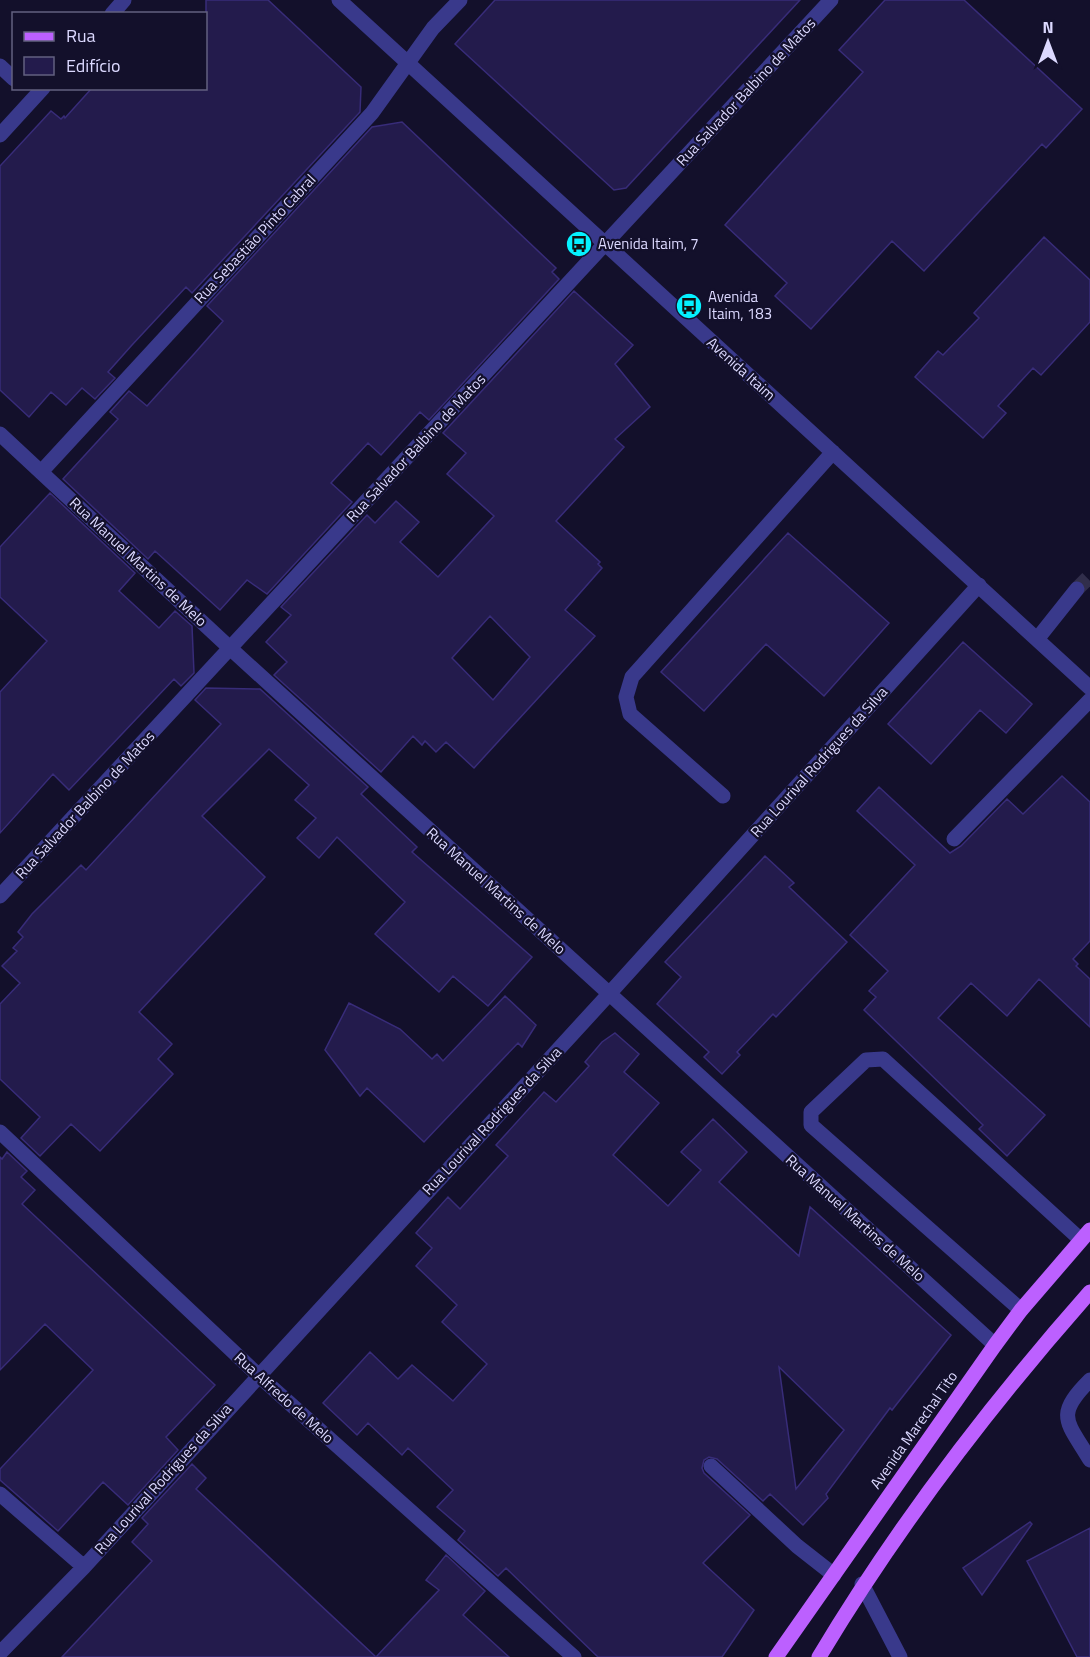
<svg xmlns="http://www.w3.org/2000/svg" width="1090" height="1657" viewBox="0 0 1090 1657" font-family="'Titillium Web',sans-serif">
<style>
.building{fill:#231b4c;stroke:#382c79;stroke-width:1.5;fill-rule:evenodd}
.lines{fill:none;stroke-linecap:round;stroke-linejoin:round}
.minor-tunnel{stroke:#312e4b;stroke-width:15;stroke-dasharray:15 8;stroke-linecap:butt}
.minor{stroke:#39398b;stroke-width:15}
.major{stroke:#bc60ff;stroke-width:15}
.labels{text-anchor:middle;stroke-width:4.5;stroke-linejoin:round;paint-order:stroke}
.street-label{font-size:15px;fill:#dcd9ff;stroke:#13102b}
.poi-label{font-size:15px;fill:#dcd9ff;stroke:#13102b;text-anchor:start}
</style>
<rect width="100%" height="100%" fill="#13102b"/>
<path class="building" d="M206 0H268L361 87 360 112 192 293 186 287 132 345 108 372 115 378 95 399 82 388 66 405 51 392 29 417 0 390V166L51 111 61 119 64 116 65 118 92 88H206Z
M495 0H800L626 188 614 190 455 44Z
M885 0H964L1082 109 1046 148 1042 144 924 271 892 241 811 329 775 296 787 283 725 225 863 72 839 50Z
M402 122 556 268 552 272 559 279 429 420 420 412 381 455 368 443 331 483 352 502 267 594 247 580 220 610 155 551 148 559 63 479 118 419 110 412 129 391 147 406 194 354 223 321 207 306 372 127Z
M1044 237 1090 280V322L1041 375 1033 368 998 406 1006 413 983 438 915 377 938 351 943 355 979 318 974 313Z
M574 291 633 345 615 364 650 407 615 439 624 447 556 521 600 562 598 564 602 568 565 610 595 636 474 768 446 742 436 752 425 741 422 745 413 736 381 772 274 675 287 662 266 642 291 615 281 607 367 515 375 523 396 501 419 522 400 542 438 577 494 516 447 474 466 453 443 433ZM490 616 530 657 493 700 452 658Z
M50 493 135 573 119 591 159 628 175 611 192 626 194 673 181 686 174 679 69 790 53 774 0 833V692L47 641 0 597V547Z
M788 533 889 623 824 696 766 644 704 711 661 672Z
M963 642 1032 704 1006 733 980 710 931 764 888 724Z
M206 688 260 689 368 787 361 794 417 847 412 852 532 957 488 1006 453 976 439 992 375 934 405 902 337 837 319 858 297 838 316 818 295 800 309 785 269 749 202 816 265 877 139 1012 172 1044 158 1059 173 1074 100 1151 71 1124 40 1156 21 1138 40 1117 0 1079V1004L20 983 2 966 17 951 13 948 23 937 18 932 32 914 81 865 86 870 221 724 195 700Z
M1062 776 1090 802V941L1073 959 1078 964 1076 966 1090 979V1027L1039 979 1007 1016 971 983 938 1018 1045 1115 1007 1156 979 1129 983 1125 864 1010 876 997 869 991 888 971 850 935 915 865 857 811 879 787 950 853 961 846 1007 799 1023 814Z
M765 856 794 883 789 887 847 942 776 1017 773 1014 737 1052 740 1055 722 1074 704 1057 709 1052 657 1004 681 977 665 962Z
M505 996 536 1025 522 1047 518 1043 424 1142 367 1088 360 1096 325 1050 349 1003 400 1029 432 1059 437 1054 443 1061Z
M615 1033 639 1054 624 1072 659 1103 613 1155 668 1206 701 1170 681 1152 713 1119 747 1152 719 1182 799 1256 810 1207 951 1335 892 1410 890 1408 826 1494 828 1498 803 1525 770 1494 763 1501 717 1459 709 1457 704 1460 702 1468 704 1473 750 1515 703 1563 754 1610 722 1657H598L506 1568 498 1576 458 1540 465 1531 437 1507 453 1490 408 1448 402 1455 368 1423 357 1435 323 1403 370 1352 398 1379 412 1365 453 1401 487 1364 442 1322 457 1305 416 1266 432 1248 416 1233 448 1197 460 1209 508 1156 496 1145 544 1092 556 1102 589 1066 585 1062 602 1042ZM779 1367 844 1430 796 1489Z
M7 1152 27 1171 21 1177 35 1190 22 1204 215 1385 166 1437 178 1450 128 1505 103 1482 58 1531 0 1480V1469L93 1370 45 1324 0 1370V1157L2 1159Z
M192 1464 206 1478 196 1489 376 1657H62L152 1561 132 1542 148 1524 142 1518Z
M1030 1522 1032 1524 982 1595 963 1568Z
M1090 1528V1657H1077L1027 1561Z
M446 1555 485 1591 463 1615 509 1657H376L439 1590 426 1580Z"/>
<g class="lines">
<path class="minor-tunnel" d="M1077 589 1090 576"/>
<path class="minor" d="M339 0 1090 688
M112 14 124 0
M0 66 14 79
M0 135 43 88
M0 434 231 649 995 1345
M41 472 372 113 433 28 460 0
M1038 638 1077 589
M723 796 630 714 626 697 632 677 833 452
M954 839 1090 700
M0 896 831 0
M0 1132 258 1375 574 1657
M1021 1310 811 1125V1112L866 1060 883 1059 1081 1240
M1090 1380C1054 1416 1067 1421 1090 1460
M711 1466 797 1546 834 1575
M0 1494 84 1567
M862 1584 900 1657
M0 1653 84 1567 609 994 979 585"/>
<path class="major" d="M776 1657 995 1345 1021 1310 1090 1230
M819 1657C897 1527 990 1405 1090 1292"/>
</g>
<defs>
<g id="bus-disc" transform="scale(1.35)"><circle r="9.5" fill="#05f1ff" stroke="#13102b"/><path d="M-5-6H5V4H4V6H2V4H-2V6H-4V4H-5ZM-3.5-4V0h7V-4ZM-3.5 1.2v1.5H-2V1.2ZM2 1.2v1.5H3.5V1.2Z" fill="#111"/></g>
</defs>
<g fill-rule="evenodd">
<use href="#bus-disc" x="579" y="244"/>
<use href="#bus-disc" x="689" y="306"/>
</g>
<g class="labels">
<g class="street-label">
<text transform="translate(746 92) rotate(-47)" y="5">Rua Salvador Balbino de Matos</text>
<text transform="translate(255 239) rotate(-47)" y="5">Rua Sebastião Pinto Cabral</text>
<text transform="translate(741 369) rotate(42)" y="5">Avenida Itaim</text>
<text transform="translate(416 448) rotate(-47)" y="5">Rua Salvador Balbino de Matos</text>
<text transform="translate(138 562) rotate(43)" y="5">Rua Manuel Martins de Melo</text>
<text transform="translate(819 762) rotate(-48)" y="5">Rua Lourival Rodrigues da Silva</text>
<text transform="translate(85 805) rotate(-47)" y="5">Rua Salvador Balbino de Matos</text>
<text transform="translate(496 891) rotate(42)" y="5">Rua Manuel Martins de Melo</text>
<text transform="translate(492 1121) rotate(-47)" y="5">Rua Lourival Rodrigues da Silva</text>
<text transform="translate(855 1218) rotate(42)" y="5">Rua Manuel Martins de Melo</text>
<text transform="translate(284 1398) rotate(42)" y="5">Rua Alfredo de Melo</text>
<text transform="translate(914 1430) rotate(-55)" y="5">Avenida Marechal Tito</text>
<text transform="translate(163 1479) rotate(-48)" y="5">Rua Lourival Rodrigues da Silva</text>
</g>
<g class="poi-label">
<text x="598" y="249">Avenida Itaim, 7</text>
<text x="708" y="302">Avenida<tspan x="708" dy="17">Itaim, 183</tspan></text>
</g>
</g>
<rect x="12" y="12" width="195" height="78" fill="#13102b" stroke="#636080" stroke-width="1.5"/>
<rect x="24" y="32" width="30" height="9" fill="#bc60ff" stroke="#636080" stroke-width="1.5"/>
<text x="66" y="42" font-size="18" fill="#dcd9ff">Rua</text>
<rect x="24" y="57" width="30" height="18" fill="#231b4c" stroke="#636080" stroke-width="1.5"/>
<text x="66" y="72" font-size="18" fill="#dcd9ff">Edifício</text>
<g transform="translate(1048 42)" stroke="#13102b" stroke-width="4.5" paint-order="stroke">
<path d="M0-4.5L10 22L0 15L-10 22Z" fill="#dcd9ff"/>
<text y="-9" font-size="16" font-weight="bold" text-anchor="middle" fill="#dcd9ff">N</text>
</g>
</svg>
